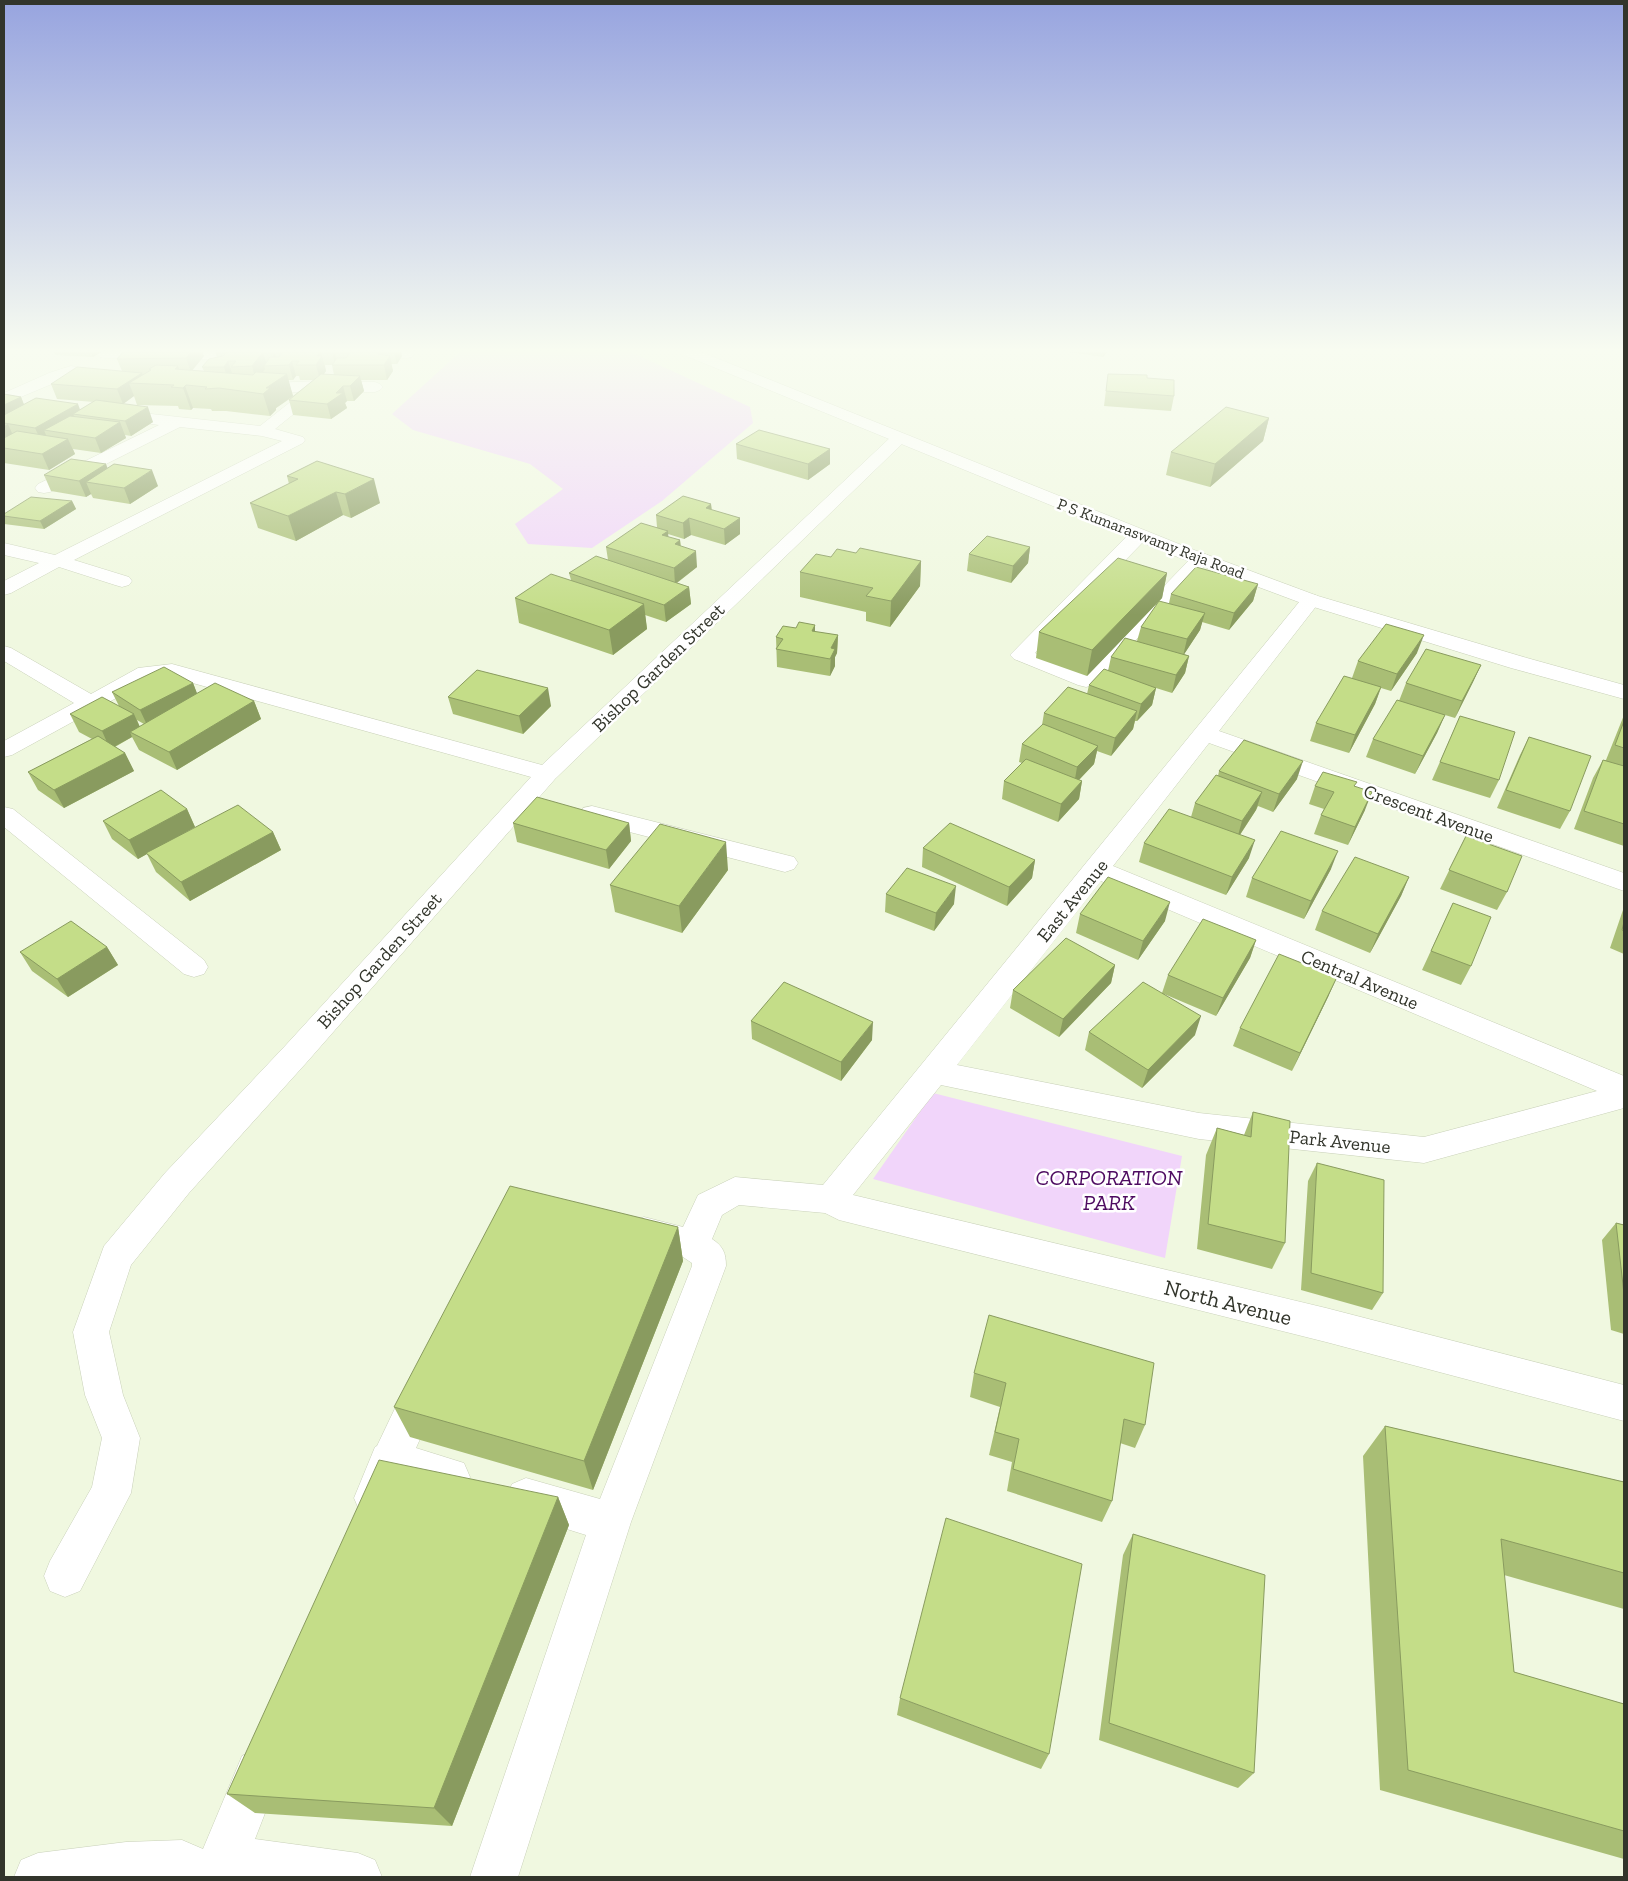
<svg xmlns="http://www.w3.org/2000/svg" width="1628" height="1881" viewBox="0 0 1628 1881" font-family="'Zilla Slab',serif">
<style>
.green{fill:#f1d5fa}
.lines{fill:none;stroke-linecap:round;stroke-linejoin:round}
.street-casing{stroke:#c9d1b9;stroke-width:1}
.secondary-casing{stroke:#c9d1b9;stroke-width:1}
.street{fill:#fff;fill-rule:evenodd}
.secondary{fill:#fff;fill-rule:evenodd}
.wall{fill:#a9be75;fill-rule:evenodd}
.shaded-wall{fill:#899b5f}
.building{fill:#c4dd88;stroke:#899b5f}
.labels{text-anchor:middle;stroke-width:5;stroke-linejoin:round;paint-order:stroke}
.far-street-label{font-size:16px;fill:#32352b;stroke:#fff}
.street-label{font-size:19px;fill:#32352b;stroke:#fff}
.near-park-label{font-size:22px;font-style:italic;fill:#4e0b61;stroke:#fff}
.near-street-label{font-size:22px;fill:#32352b;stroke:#fff}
</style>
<rect width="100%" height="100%" fill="#f0f8e0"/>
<path class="green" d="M460 352H631L750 407 753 423 662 501 592 548 528 544 515 524 563 489 530 464 413 430 392 414Z
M933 1093 1182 1156 1165 1258 873 1179Z"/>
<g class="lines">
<g class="street-casing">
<path id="street" d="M99 352H255L262 356 260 359 255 360 105 358 100 357 98 354Z
M357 352H413L414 354 412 357 407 358H363L358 357 356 354Z
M71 366 76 367 78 370 76 373 105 377 108 380 105 383 100 385 59 381 4 404V393L49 373Z
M319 381 375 382 380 384 383 387 380 390 375 392H321L275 429 303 437 305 440 303 443 74 560 129 577 132 581 129 585 122 587 115 585 59 567 11 593 4 595V581L39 563 4 555V543L55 555 282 441 262 436 180 427 50 492 44 493 38 492 35 488 38 484 159 425 109 418 107 415 109 412 115 410 260 426 303 392H253L248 390 245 387 248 384Z
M899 433 905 435 907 438 905 441 555 779 307 1062 189 1193 131 1265 109 1332 123 1395 140 1438 131 1493 80 1591 65 1597 50 1591 44 1576 50 1561 92 1487 102 1438 85 1395 73 1332 104 1246 165 1173 285 1046 531 777 171 677 151 679 12 755 4 757V741L74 703 4 661V646L11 648 91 694 138 668 172 664 542 765 893 435Z
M1139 529 1146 531 1148 535 1146 539 1035 653 1082 671 1194 555 1201 553 1208 555 1211 559 1094 685 1086 687 1078 685 1014 659 1010 655 1014 651 1132 531Z
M1311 594 1318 596 1321 600 1219 731 1624 873V891L1209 743 1113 866 1624 1076V1108L1424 1163 1199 1139 941 1085 853 1195 1326 1308 1624 1385V1421L1326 1342 839 1220 825 1213 739 1205 722 1215 712 1239C723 1246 726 1253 726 1266L631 1522 518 1877H470L586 1535 512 1512 506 1498 512 1484 526 1478 600 1499 692 1266V1263L683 1257 632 1242 627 1232 632 1222 644 1217 683 1227 698 1195 735 1177 823 1185 1304 596ZM1101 881 1597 1091 1424 1137 1199 1113 957 1065Z
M592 806 794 857 798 863 794 869 785 872 583 820 580 814 583 808Z
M4 807 13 809 204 960 208 967 204 974 194 977 184 974 4 827Z
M421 1376 434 1381 440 1394 416 1448 464 1463 470 1477 464 1491 450 1497 401 1484 388 1512 374 1518 360 1512 354 1498 375 1447 377 1446 408 1381Z
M258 1749 274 1756 281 1772 255 1839 358 1853 375 1860 382 1877H14L21 1860 38 1853 126 1842 182 1840 203 1849 242 1756Z"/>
</g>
<g class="secondary-casing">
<path id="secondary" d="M682 352H701L1189 548 1318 596 1527 658 1624 685V699L1511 668 1304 604 1175 556 684 355Z"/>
</g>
<use href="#street" class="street"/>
<use href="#secondary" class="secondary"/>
</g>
<path class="wall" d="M54 352H101L93 357 55 355Z
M123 352H202L204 356 192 370 204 371 202 367 217 357 215 352H401L402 356 397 364H391L393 371 387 380H361L364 391 354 401H347L345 403 347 408 331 419 293 415 289 400 291 398 276 408V410L270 416 226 411H212L211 409 193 408 191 410 179 409 178 406 137 405 134 396 123 404 153 422 131 436 125 435 126 438 101 453 73 449 75 454 49 470 4 463V394L21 397 24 405 80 410 94 402 57 399 51 384 122 371 117 359ZM325 365H332L334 375 324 374 326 371ZM296 376H299L300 380H314L293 396 288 380H293Z
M1069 352H1107L1103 357Z
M1108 374 1147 378 1174 396 1171 411 1104 406Z
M1269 418 1263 441 1210 487 1166 475 1171 452Z
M736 444 830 449V464L808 480 737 459Z
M107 468 158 486 130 504 93 498 91 494 86 497 51 491 44 475Z
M287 476 380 503 351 518 343 515 296 541 258 528 250 503 289 484Z
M72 501 76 509 44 529 4 524V514Z
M711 504 712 510 740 518V534L725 545 691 535 684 539 668 534V537L680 540 681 546 697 567 677 583 689 587 691 604 666 622 645 615 647 629 613 655 519 623 515 598 571 580 569 573 608 560 606 547 657 527 656 515Z
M1030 547 1028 563 1011 583 967 571 969 554Z
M856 553 921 561 920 586 890 627 866 621V612L800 597V572L831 557Z
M1167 573 1162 598 1087 676 1036 658 1039 632Z
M1258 584 1253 601 1229 630 1202 622 1200 630 1184 654 1189 656 1185 673 1172 693 1156 688 1152 705 1137 721H1135L1133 729 1111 756 1097 751 1094 764 1079 780 1082 781 1079 799 1058 822 1002 799 1004 781 1022 763 1019 762 1022 744 1042 725 1044 713 1087 694 1089 685 1108 671 1111 657 1137 641 1141 627 1169 603 1171 594Z
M815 625V632L838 635 837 653 835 657V666L830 676 777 667 776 637 796 628Z
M1417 653 1391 691 1381 688 1375 704 1349 753 1310 741 1316 723 1352 678 1358 661Z
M1481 665 1473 682 1455 718 1445 715 1437 733 1415 774 1366 757 1373 739 1399 701 1406 683Z
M193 683 197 694 254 701 261 719 177 770 139 750 132 737 115 747 125 753 134 771 64 808 38 790 28 772 92 739 79 732 70 714 119 706 112 692ZM137 720 144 724 140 727Z
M448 697 551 706 523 734 453 714Z
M1624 715V846L1574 829 1593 778 1603 760H1606Z
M1460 716 1499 780 1490 798 1432 780Z
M1529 737 1570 811 1560 829 1497 808 1520 755Z
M1219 771 1297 779 1273 812 1258 806 1256 810 1240 835 1249 858 1226 895 1139 862 1144 843 1191 817 1195 803 1218 776Z
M1315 786 1355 787 1365 810 1348 845 1314 834 1321 815 1324 809 1309 804Z
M187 809 195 827 169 841 273 832 281 850 190 901 156 872 147 854 138 859 112 839 103 821Z
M513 823H629L631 841 609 869 517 842Z
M1466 836 1507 892 1497 910 1440 889Z
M923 848 1035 860 1032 878 1007 906 922 867Z
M1331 869 1304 919 1246 897 1252 878Z
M728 870 682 933 615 912 610 885Z
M1409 877 1401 896 1370 953 1315 930 1322 911Z
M886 894 954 904 934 931 885 912Z
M1453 903 1471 966 1461 985 1422 970Z
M1624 907V954L1610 948Z
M1080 914 1165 921 1138 960 1076 933Z
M1256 940 1250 958 1216 1016 1164 994 1195 1035 1142 1088 1085 1050 1089 1032 1162 993 1168 975Z
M107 947 118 965 68 997 32 971 20 952Z
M1115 965 1111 983 1059 1037 1010 1008 1013 990Z
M1329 995 1292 1071 1233 1046 1240 1028Z
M751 1021 872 1040 841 1081 752 1039Z
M1253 1112 1285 1243 1272 1269 1197 1249 1206 1155 1217 1128 1244 1135Z
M1317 1163 1383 1293 1372 1310 1301 1290 1308 1181Z
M1616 1223 1624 1225V1334L1611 1330 1602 1240Z
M678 1227 683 1261 593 1490 410 1437 394 1407Z
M974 1373 1145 1425 1135 1448 1120 1443 1112 1501 1102 1522 1007 1491 1012 1462 989 1455 1000 1407 970 1397Z
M1385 1426 1624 1482V1609L1504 1575 1514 1672 1624 1704V1859L1380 1790 1363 1456Z
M558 1497 569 1525 452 1826 255 1813 227 1794Z
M1133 1534 1254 1773 1238 1788 1099 1740 1123 1555Z
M900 1698 1049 1754 1041 1769 897 1715Z"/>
<path class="shaded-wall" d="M91 352H101L93 357Z
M191 352H202L204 356 191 372 186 358Z
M263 352 267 365 264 366 265 369 256 381 252 366Z
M272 352H274L278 364 276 366Z
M320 352H321L326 371 320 380 316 365 317 356Z
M332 352H334L337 362 335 365Z
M394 352H401L402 356 397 364Z
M1104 352H1107L1103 357Z
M390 356 393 371 387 380 384 365Z
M228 361 233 376 228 381 224 367Z
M292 361 296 376 293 380 289 365Z
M178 366 193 408 191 410 183 388 175 369Z
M142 373 146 383H129L134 396 123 404 117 389Z
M287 374 293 396 276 408V410L270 416 263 394 266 388Z
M360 376 364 391 354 401 350 386Z
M343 386 347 401 345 403 347 408 331 419 327 404Z
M21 397 27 412 4 423V405Z
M78 404 82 415 73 414 77 423 44 430 48 440 42 443 35 428Z
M148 407 153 422 131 436 125 421Z
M1269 418 1263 441 1210 487 1215 464Z
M120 422 126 438 101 453 95 438Z
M8 424 18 447 4 448V426Z
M68 439 75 454 49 470 42 454Z
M830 449V464L808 480V464Z
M106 464 112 480 86 482 91 494 86 497 79 481Z
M152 470 158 486 130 504 124 488Z
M374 479 380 503 351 518 345 494Z
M336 492 343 515 296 541 288 516Z
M72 501 76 509 44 529 40 521Z
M711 504 712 521 707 524 706 508Z
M689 518 691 535 684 539 683 523Z
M740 518V534L725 545 724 529Z
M668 531 669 547 662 535Z
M680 540 681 557 675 544Z
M1030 547 1028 563 1011 583 1013 566Z
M696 551 697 567 675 584 674 568Z
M921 561 920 586 890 627 891 601Z
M1167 573 1162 598 1087 676 1092 650Z
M1258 584 1253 601 1229 630 1234 613Z
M689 587 691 604 666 622 664 605Z
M644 604 647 629 613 655 609 630Z
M1205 613 1200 630 1183 656 1187 639Z
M815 625V642L812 631Z
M838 635 837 653 835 657V666L830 676 831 648Z
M1424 635 1417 653 1391 691 1397 674Z
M1189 656 1185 673 1172 693 1176 675Z
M1481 665 1473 682 1455 718 1462 701Z
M193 683 200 701 148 727 140 710Z
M1381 687 1375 704 1349 753 1355 735Z
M548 688 551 706 523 734 519 716Z
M1156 688 1152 705 1137 721 1141 704Z
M254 701 261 719 177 770 169 752Z
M1137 711 1133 729 1111 756 1115 738Z
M134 714 142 732H130L132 737 110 749 102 731Z
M1445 715 1437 733 1415 774 1423 756Z
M1098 746 1094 764 1074 785 1077 767Z
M125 753 134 771 64 808 54 790Z
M1303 761 1297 779 1273 812 1279 794Z
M1082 781 1079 799 1058 822 1061 804Z
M1262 792 1256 810 1237 839 1242 821Z
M1372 792 1365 810 1348 845 1355 827Z
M187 809 195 827 138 859 129 840Z
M629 823 631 841 609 869 606 850Z
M273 832 281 850 190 901 181 882Z
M1255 840 1249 858 1226 895 1232 877Z
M726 842 728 870 682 933 679 906Z
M1338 851 1331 869 1304 919 1311 901Z
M1035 860 1032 878 1007 906 1009 887Z
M1409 877 1401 896 1370 953 1378 934Z
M956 886 954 904 934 931 936 913Z
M1170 902 1165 921 1138 960 1143 941Z
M1256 940 1250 958 1216 1016 1223 998Z
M107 947 118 965 68 997 57 979Z
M1115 965 1111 983 1059 1037 1063 1019Z
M1337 977 1329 995 1292 1071 1300 1053Z
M1201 1016 1195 1035 1142 1088 1148 1070Z
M873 1022 872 1040 841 1081V1062Z
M678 1227 683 1261 593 1490 584 1461Z
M558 1497 569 1525 452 1826 434 1808Z"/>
<path class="building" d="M123 352H191L186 358 117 359Z
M227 352H263L252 366 231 367 236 361H228L224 367H202L209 359 223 356Z
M283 352H320L317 356H322L316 365H296L299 361H292L289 365 264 366 270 357H279Z
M341 352H380L378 354 390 356 384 365H332L337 358H346L350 353H340Z
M156 365 178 366 175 369 253 375 256 372 287 374 266 388H270L263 394 219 388 205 389 207 387 186 385 183 388 171 387 174 385 129 383 151 370 149 369Z
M77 367 142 373 117 389 51 384Z
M321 374 360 376 350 386H343L336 393H343L327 404 289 400Z
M1108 374 1147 375V378L1174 380V396L1106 391Z
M4 394 21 397 4 405Z
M36 398 78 404 35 428 4 423V415Z
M96 400 148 407 125 421 73 414Z
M1226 407 1269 418 1215 464 1171 452Z
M70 416 120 422 95 438 44 430Z
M759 430 830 449 808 464 736 444Z
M17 431 68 439 42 454 4 448V438Z
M71 459 106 464 79 481 44 475Z
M317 461 374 479 345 494 336 492 288 516 250 503 298 479 287 476Z
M114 464 152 470 124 488 86 482Z
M683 496 711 504 706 508 740 518 724 529 689 518 683 523 656 515Z
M31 497 72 501 40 521 4 516V514Z
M641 523 668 531 662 535 680 540 675 544 696 551 674 568 606 547Z
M987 536 1030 547 1013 566 969 554Z
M860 548 921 561 891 601 866 596 873 588 800 572 816 554 831 557 837 549 856 553Z
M596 556 689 587 664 605 569 573Z
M1118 558 1167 573 1092 650 1039 632Z
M1196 567 1258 584 1234 613 1171 594Z
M551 574 644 604 609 630 515 598Z
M1159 601 1205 613 1187 639 1141 627Z
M799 622 815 625 812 631 838 635 831 648 835 649 830 659 776 649 783 639 776 637 783 626 796 628Z
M1386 624 1424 635 1397 674 1358 661Z
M1125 638 1189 656 1176 675 1111 657Z
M1426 649 1481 665 1462 701 1406 683Z
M164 667 193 683 140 710 112 692Z
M1104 669 1156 688 1141 704 1089 685Z
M477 670 548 688 519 716 448 697Z
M1344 676 1381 687 1355 735 1316 723Z
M215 683 254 701 169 752 130 732Z
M1068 687 1137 711 1115 738 1044 713Z
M102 697 134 714 102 731 70 714Z
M1397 700 1445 715 1423 756 1373 739Z
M1460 716 1515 732 1499 780 1440 762Z
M1624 721V748L1615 745Z
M1043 724 1098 746 1077 767 1022 744Z
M98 736 125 753 54 790 28 772Z
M1529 737 1591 756 1570 811 1506 790Z
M1244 740 1303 761 1279 794 1219 771Z
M1026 759 1082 781 1061 804 1004 781Z
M1603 760 1624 766V824L1584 811Z
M1323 772 1357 782 1354 786 1372 792 1355 827 1321 815 1334 792 1315 786Z
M1216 775 1262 792 1242 821 1195 803Z
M161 790 187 809 129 840 103 821Z
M537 797 629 823 606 850 513 823Z
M238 805 273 832 181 882 146 853Z
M1169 809 1255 840 1232 877 1144 843Z
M950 823 1035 860 1009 887 923 848Z
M660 824 726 842 679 906 610 885Z
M1281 831 1338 851 1311 901 1252 878Z
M1466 836 1522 856 1507 892 1449 870Z
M1355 857 1409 877 1378 934 1322 911Z
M907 868 956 886 936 913 886 894Z
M1108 877 1170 902 1143 941 1080 914Z
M1453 903 1491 917 1471 966 1431 951Z
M1203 919 1256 940 1223 998 1168 975Z
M71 921 107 947 57 979 20 952Z
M1624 922V931L1622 930Z
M1066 938 1115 965 1063 1019 1013 990Z
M1279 954 1337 977 1300 1053 1240 1028Z
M784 982 873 1022 841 1062 751 1021Z
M1143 982 1201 1016 1148 1070 1089 1032Z
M1253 1112 1290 1121 1285 1243 1208 1224 1217 1128 1251 1137Z
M1317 1163 1384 1180 1383 1293 1311 1273Z
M510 1186 678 1227 584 1461 394 1407Z
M1616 1223 1624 1225V1294Z
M989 1315 1154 1363 1145 1425 1124 1419 1112 1501 1013 1469 1019 1439 995 1432 1006 1383 974 1373Z
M1385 1426 1624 1482V1573L1501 1539 1514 1672 1624 1704V1831L1408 1770Z
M379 1460 558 1497 434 1808 227 1794Z
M946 1518 1082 1564 1049 1754 900 1698Z
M1133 1534 1265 1575 1254 1773 1109 1723Z"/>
<linearGradient id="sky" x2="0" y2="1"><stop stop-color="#97a4df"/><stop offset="0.57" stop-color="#f8fcf1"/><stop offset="1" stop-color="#f8fcf1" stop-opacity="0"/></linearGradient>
<rect width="1628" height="615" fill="url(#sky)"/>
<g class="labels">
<g class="far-street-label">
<text transform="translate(1151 538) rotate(21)" y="6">P S Kumaraswamy Raja Road</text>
</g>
<g class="street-label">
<text transform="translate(658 667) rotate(-44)" y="7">Bishop Garden Street</text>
<text transform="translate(1429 813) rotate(20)" y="7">Crescent Avenue</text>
<text transform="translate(1072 900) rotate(-51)" y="7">East Avenue</text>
<text transform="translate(379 960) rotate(-48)" y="7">Bishop Garden Street</text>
<text transform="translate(1360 979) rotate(23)" y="7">Central Avenue</text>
<text transform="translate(1340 1141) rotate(6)" y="7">Park Avenue</text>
</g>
<g class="near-park-label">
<text x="1109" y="1185">CORPORATION<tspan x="1109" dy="25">PARK</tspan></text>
</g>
<g class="near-street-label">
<text transform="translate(1228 1302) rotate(14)" y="8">North Avenue</text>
</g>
</g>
<rect width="1628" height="1881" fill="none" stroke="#32352b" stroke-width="10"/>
</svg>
